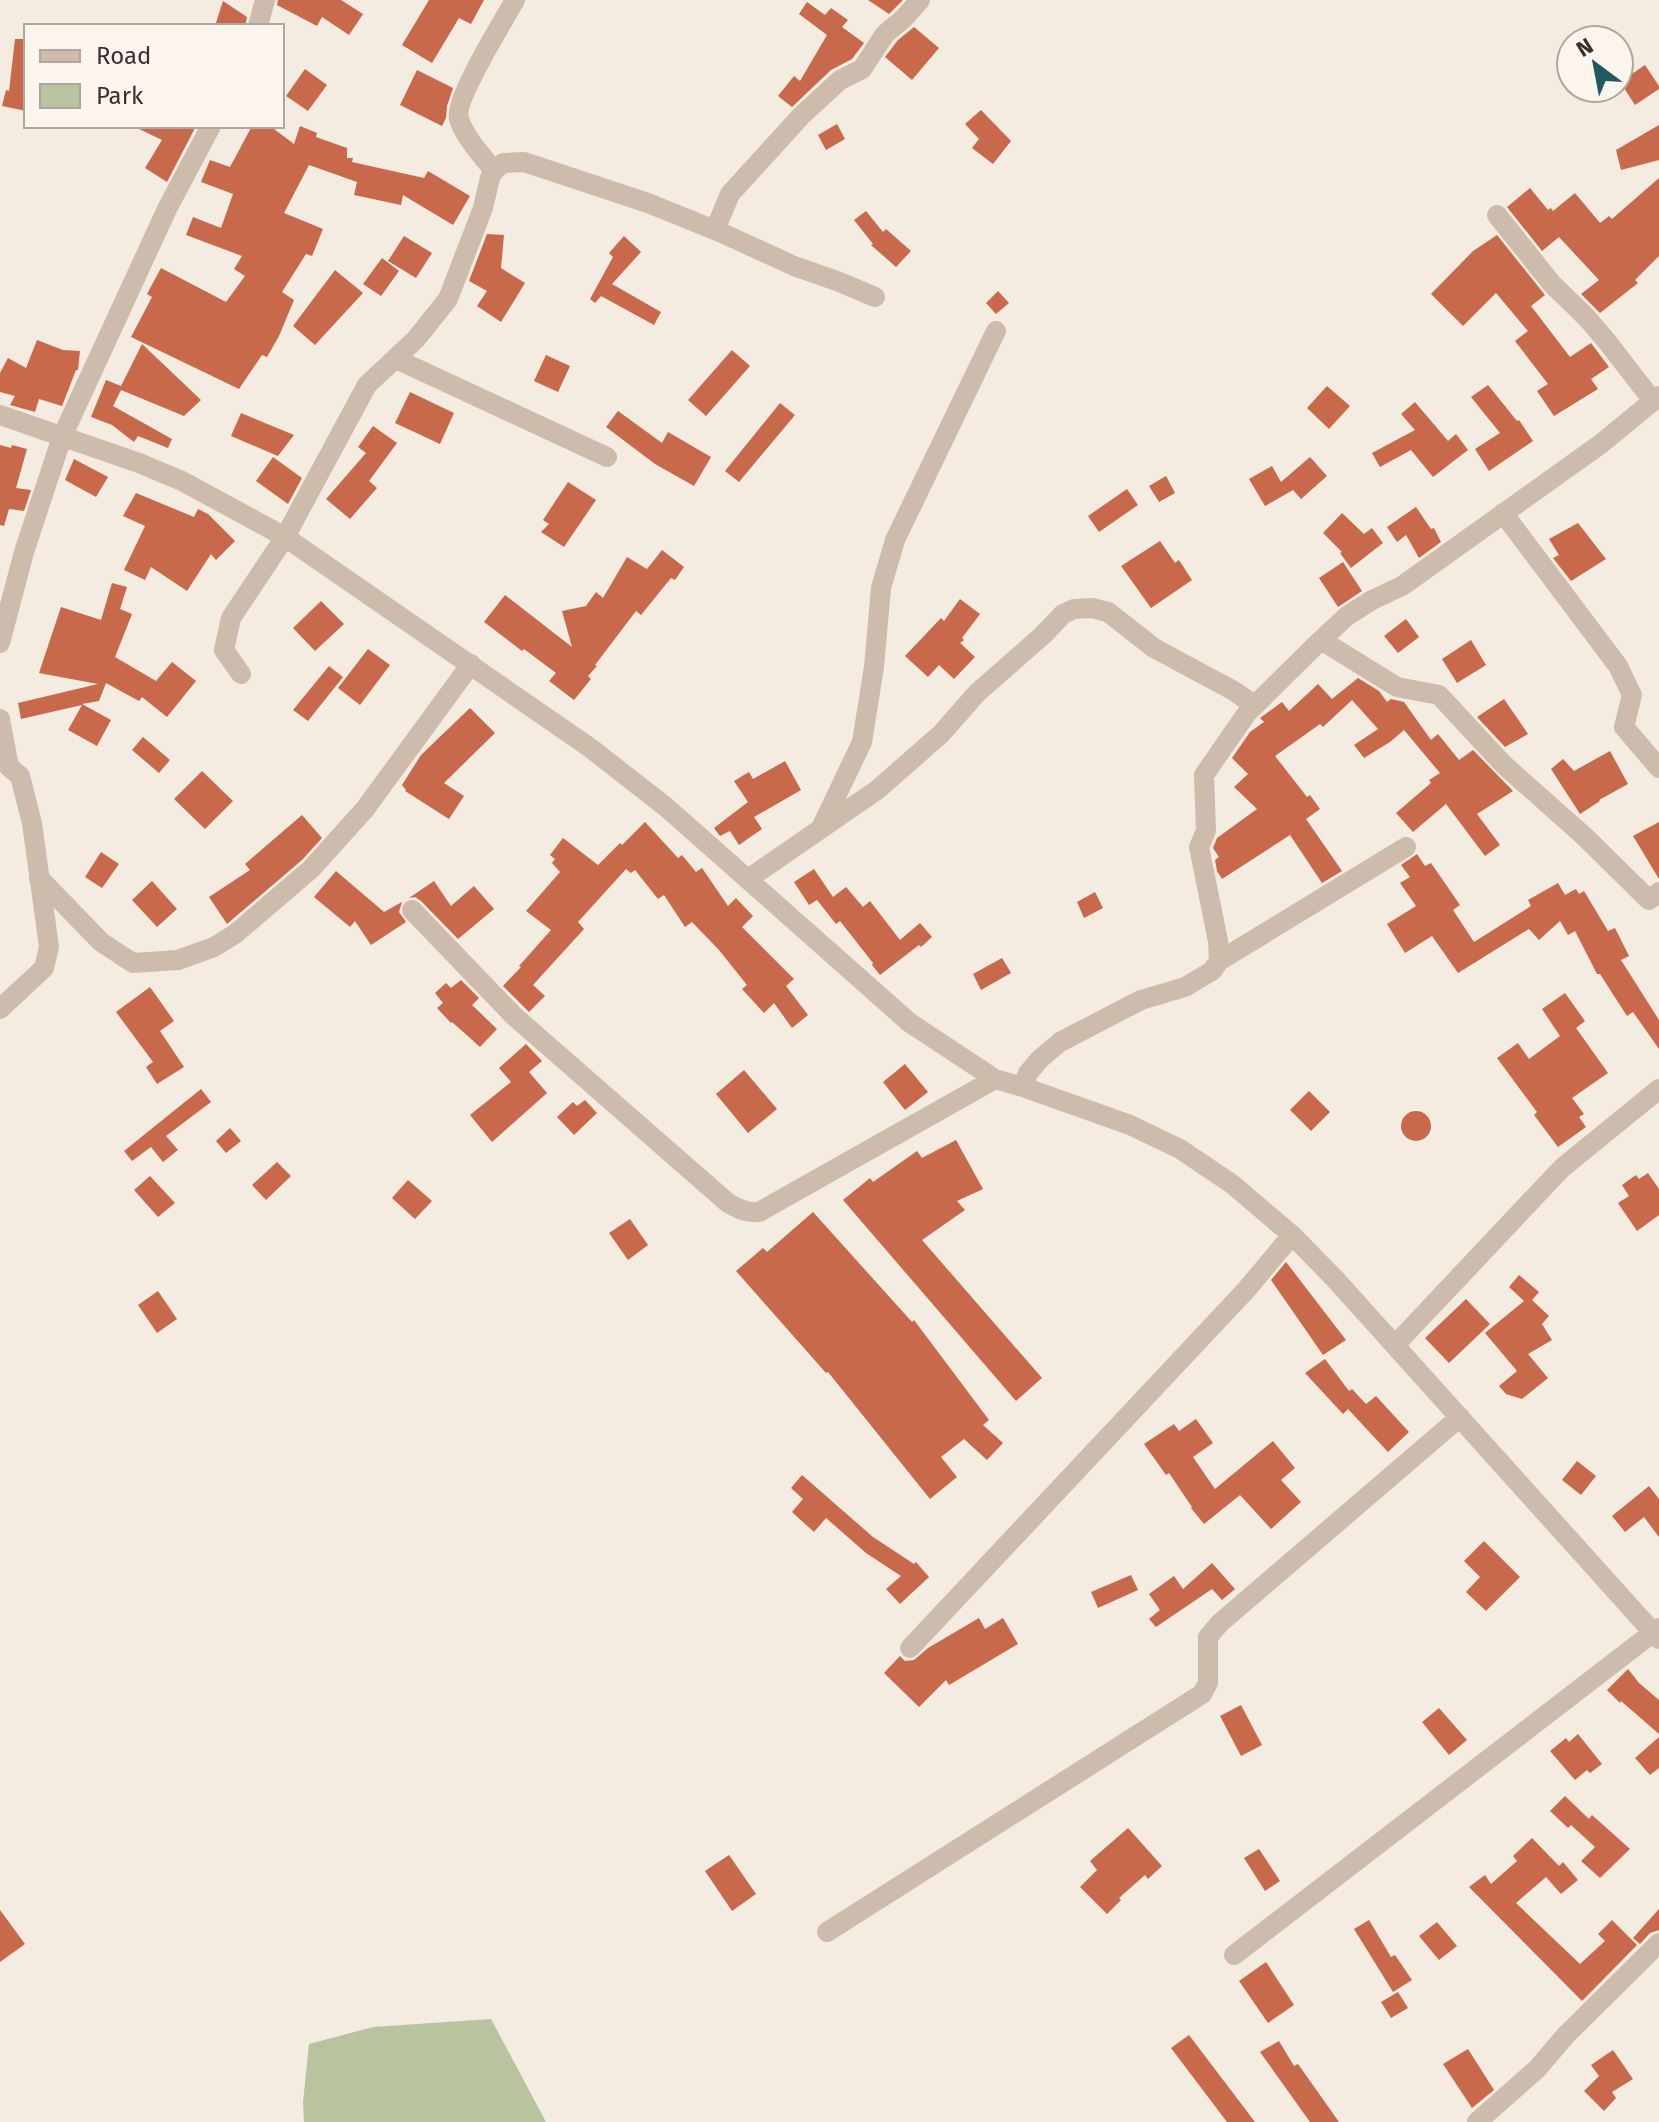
<svg xmlns="http://www.w3.org/2000/svg" width="1659" height="2122" viewBox="0 0 1659 2122" font-family="'Fira Sans',sans-serif">
<style>
.green{fill:#b8c4a0}
.building{fill:#c8694b}
.lines{fill:none;stroke-linecap:round;stroke-linejoin:round}
.minor{stroke:#cdbbac;stroke-width:20}
</style>
<rect width="100%" height="100%" fill="#f4ebe1"/>
<path class="green" d="M491 2019 546 2122H304L303 2102 309 2044 373 2027Z"/>
<path class="building" d="M278 0H341L363 14 349 35 322 17 317 26 277 5Z
M429 0H484L471 24 459 18 432 63 402 45Z
M868 0H903L889 14Z
M223 1 247 17 245 26H215Z
M807 2 825 15 831 8 848 20 842 27 864 43 852 59 831 70 792 107 778 96 794 76 800 81 827 35 799 14Z
M914 27 939 48 912 80 885 57 898 40Z
M15 39H26V111L2 106 6 90 9 91Z
M1645 65 1659 86V89L1635 105 1620 82Z
M305 69 327 85 308 111 286 96Z
M417 70 453 88 447 106 446 118 442 126 400 105Z
M981 110 1011 141 993 164 972 148 979 139 965 124Z
M837 124 845 139 826 150 818 135Z
M1659 125V160L1621 170 1616 150Z
M133 126H196L167 182 145 168 162 140Z
M252 126H270L294 144 300 126 317 133 316 137 347 148V158H353L352 162 424 178 428 171 470 196 453 225 403 195 401 205 354 195 357 182 309 165 284 213 323 229 312 256 306 254 282 292 294 300 279 336 267 357 262 355 239 389 131 337 152 297 147 294 161 268 226 302 245 276 234 269 242 256 186 235 193 217 221 228 233 194 201 182 210 160 230 167Z
M1659 178V256L1635 280 1638 283 1600 313 1581 294 1599 280 1559 237 1542 251 1507 207 1530 188 1548 210 1551 208 1553 211 1575 193 1600 223 1609 216 1612 219Z
M866 211 883 232 886 229 911 251 896 267 871 245 873 244 854 220Z
M487 234 504 235 501 268 525 283 501 322 477 306 487 291 469 281Z
M1497 235 1545 295 1531 306 1570 357 1591 343 1609 367 1591 379 1598 389 1554 416 1537 391 1548 384 1515 341 1528 331 1496 293 1463 326 1431 294 1473 251Z
M404 236 432 253 416 278 388 261Z
M624 236 641 252 612 284 661 312 654 325 601 296 595 303 590 299 613 257 609 253Z
M382 258 399 271 381 296 363 284Z
M335 270 363 293 315 345 293 326Z
M998 291 1009 303 996 314 986 303Z
M37 340 63 350 80 351 78 370H76L62 406 39 399 35 412 10 405 15 396 0 392V373L8 358 26 368Z
M142 344 201 400 184 416 121 390 113 406 172 439 168 448 138 436 134 442 112 425 91 417 106 380 121 386Z
M732 350 750 366 706 416 688 400Z
M546 355 570 366 558 392 534 381Z
M1488 385 1517 421 1519 420 1533 441 1489 471 1475 449 1500 433 1471 397Z
M1327 386 1350 406 1329 429 1307 408Z
M410 392 454 413 440 444 395 423Z
M1415 402 1448 441 1456 434 1468 450 1433 477 1411 450 1380 467 1372 453 1415 430 1401 414Z
M780 403 795 415 739 482 725 471Z
M618 411 662 443 668 432 711 457 694 486 655 464 606 427Z
M241 413 294 435 278 456 231 436Z
M373 426 397 443 369 481 377 488 350 519 326 499 366 453 358 447Z
M0 445 11 448 12 445 27 449 16 488 31 490 24 511 9 509 4 526 0 525Z
M273 457 302 478 288 504 256 481Z
M1310 457 1327 476 1301 499 1293 490 1265 506 1249 479 1272 466 1281 482Z
M74 459 108 477 96 497 65 480Z
M1166 476 1175 493 1159 502 1149 486Z
M568 482 596 500 564 547 541 532 549 524 543 520Z
M1127 489 1138 505 1099 532 1088 516Z
M136 493 194 517 198 509 208 514 235 541 216 560 211 554 187 591 151 567 145 580 124 570 145 526 123 516Z
M1416 507 1431 529 1434 528 1441 542 1419 558 1406 535 1397 542 1387 527Z
M1342 513 1364 534 1372 528 1383 543 1351 568 1340 553 1342 552 1323 533Z
M1578 523 1606 559 1571 581 1553 558 1559 555 1549 539Z
M1160 541 1175 563 1179 560 1192 580 1151 608 1121 566Z
M662 550 684 567 675 580 671 578 641 615 636 611 595 665 597 666 588 676 591 679 574 700 549 681 556 673 524 649 522 651 484 622 505 595 572 647 562 611 586 606 596 592 603 598 627 557 647 569Z
M1343 562 1362 591 1338 607 1319 578Z
M112 583 127 587 120 609 132 614 115 657 156 681 172 662 196 681 167 717 142 697 139 701 106 683 99 701 82 704 111 720 97 746 68 730 82 705 21 719 18 703 98 684 39 673 61 607 101 620Z
M960 599 980 614 962 638 964 640 960 643 975 657 954 679 939 665 928 677 905 656 941 618 944 621Z
M321 601 344 624 315 651 293 628Z
M1406 619 1419 637 1398 653 1384 636Z
M1471 640 1486 665 1457 683 1442 659Z
M368 649 390 665 360 705 338 688Z
M329 666 343 677 308 721 293 710Z
M1358 678 1379 691 1387 702 1391 699 1404 702 1431 740 1438 734 1459 760 1473 750 1513 791 1477 814 1500 845 1485 856 1446 804 1413 832 1396 813 1431 783 1429 780 1440 773 1404 730 1390 742 1364 758 1354 745 1378 729 1352 700 1323 727 1320 724 1275 756 1307 797 1310 795 1320 809 1306 819 1342 871 1322 883 1290 835 1222 879 1217 871 1215 860 1219 857 1213 848 1217 838 1257 809 1234 787 1248 774 1232 758 1250 732 1264 722 1260 718 1282 702 1289 711 1318 684 1332 699Z
M1504 699 1528 734 1505 747 1477 717Z
M470 708 495 733 444 783 464 796 449 819 405 791 406 790 402 785 421 755Z
M143 737 170 760 159 773 132 750Z
M1610 751 1628 784 1599 800 1600 801 1580 814 1551 769 1563 759 1574 771Z
M785 761 801 790 754 817 762 829 739 845 730 831 720 836 714 828 748 802 734 781 749 772 753 779Z
M202 771 233 801 205 829 174 799Z
M302 815 322 838 302 860 227 924 209 897 250 870 245 864Z
M645 822 678 858 682 855 696 872 702 868 728 906 736 898 753 916 742 927 794 979 786 986 808 1015 792 1028 774 1003 764 1013 742 989 747 985 719 950 692 922 685 927 664 895 658 899 635 870 631 873 626 869 578 922 584 929 533 985 545 996 529 1012 503 986 521 967 519 966 551 930 526 911 560 872 552 863 555 859 550 855 563 838 598 865 620 843 622 845Z
M1659 822V879L1633 836Z
M101 852 119 864 102 888 85 877Z
M1417 854 1425 866 1431 863 1460 905 1453 910 1474 942 1531 906 1528 900 1558 883 1565 895 1576 889 1579 894 1584 891 1608 931 1615 928 1629 956 1621 960 1659 1020V1049L1633 1012 1627 1016 1600 974H1597L1575 931 1568 935 1560 921 1539 940 1529 929 1458 973 1432 936 1405 953 1387 924 1416 906 1400 883 1410 877 1401 865Z
M814 869 833 897 846 887 863 907 870 901 900 940 920 923 932 937 921 947 919 945 880 975 872 965 873 963 840 921 836 924 817 900 809 905 794 882Z
M336 871 384 912 402 902 399 912 406 922 371 945 355 921 350 927 314 897Z
M152 881 177 909 157 927 132 900Z
M434 881 451 906 474 886 494 909 458 939 421 901 415 897 409 898Z
M1095 892 1103 908 1084 918 1077 902Z
M1002 958 1011 973 981 990 973 974Z
M461 980 479 998 472 1005 497 1029 480 1047 452 1022 451 1023 437 1008 443 1003 435 993 446 983 451 988Z
M150 987 174 1021 160 1031 184 1067 157 1084 146 1067 153 1062 116 1012Z
M1565 993 1585 1021 1576 1028 1608 1073 1572 1098 1584 1114 1579 1117 1586 1127 1558 1147 1534 1115 1537 1112 1497 1058 1518 1043 1529 1059 1560 1036 1542 1009Z
M526 1044 542 1061 529 1072 547 1093 492 1142 470 1115 511 1082 499 1068Z
M905 1064 928 1092 905 1110 883 1082Z
M744 1070 777 1109 748 1133 716 1094Z
M201 1089 211 1102 166 1136 178 1150 163 1162 151 1147 132 1161 124 1151Z
M1309 1091 1330 1112 1311 1131 1290 1110Z
M585 1100 597 1113 574 1135 557 1117 573 1102 577 1106Z
M1401 1126a15 15 0 1 1 30 0a15 15 0 1 1-30 0Z
M230 1128 241 1141 226 1153 216 1141Z
M956 1140 983 1189 957 1201 965 1210 922 1240 1042 1378 1016 1401 843 1200 870 1178 873 1182 917 1151 922 1158Z
M277 1162 291 1176 266 1200 252 1185Z
M1648 1173 1659 1189V1215L1637 1231 1618 1203 1629 1196 1622 1185 1636 1175 1639 1179Z
M150 1176 175 1203 158 1217 134 1190Z
M408 1180 432 1201 415 1219 392 1198Z
M813 1212 912 1322 914 1320 989 1420 983 1425 1003 1443 987 1460 964 1439 941 1457 957 1477 930 1499 828 1372 826 1373 736 1271 763 1248 767 1252Z
M630 1219 648 1245 628 1260 609 1233Z
M1286 1262 1346 1340 1323 1355 1271 1280Z
M1519 1275 1539 1292 1532 1300 1549 1316 1542 1324 1552 1340 1528 1354 1548 1378 1522 1399 1506 1394 1499 1386 1517 1371 1485 1333 1524 1301 1509 1287Z
M158 1291 177 1319 157 1333 138 1305Z
M1466 1299 1490 1324 1449 1363 1425 1338Z
M1325 1359 1349 1391 1352 1389 1366 1404 1376 1396 1409 1432 1388 1452 1348 1409 1343 1414 1305 1373Z
M1196 1419 1213 1443 1193 1457 1215 1489 1273 1441 1295 1468 1281 1480 1301 1502 1271 1529 1240 1495 1204 1524 1191 1508 1192 1507 1169 1473 1166 1475 1144 1444 1174 1424 1179 1431Z
M1577 1461 1596 1476 1581 1495 1562 1480Z
M802 1475 873 1537 914 1564 916 1562 929 1577 900 1604 886 1589 901 1576 866 1553 826 1518 814 1532 792 1512 803 1499 791 1488Z
M1649 1486 1659 1499V1537L1644 1517 1625 1532 1612 1516Z
M1484 1541 1520 1577 1486 1611 1466 1592 1480 1577 1464 1561Z
M1212 1563 1235 1589 1222 1600 1212 1589 1156 1627 1149 1619 1160 1610 1149 1594 1174 1576 1183 1589Z
M1131 1575 1138 1590 1098 1608 1091 1592Z
M979 1618 985 1629 1003 1618 1018 1644 949 1685 946 1680 919 1707 884 1673 900 1656 905 1661 914 1660 928 1648Z
M1628 1669 1639 1683 1659 1700V1734L1621 1701 1620 1703 1607 1690Z
M1241 1705 1262 1745 1241 1756 1220 1716Z
M1439 1708 1467 1740 1449 1755 1422 1722Z
M1578 1734 1602 1764 1590 1773 1587 1770 1575 1780 1550 1751 1566 1738 1569 1742Z
M1659 1737V1768L1650 1775 1635 1758Z
M1565 1796 1589 1819 1592 1815 1630 1849 1600 1878 1581 1861 1595 1847 1571 1825 1568 1828 1550 1811Z
M1128 1828 1162 1866 1148 1879 1145 1875 1119 1898 1121 1900 1107 1914 1080 1887 1097 1870 1090 1861Z
M1532 1838 1559 1866 1563 1862 1578 1880 1561 1894 1546 1877 1516 1903 1580 1964 1605 1941 1598 1934 1612 1920 1637 1945 1582 2001 1469 1887 1485 1875 1491 1884 1517 1861 1513 1856Z
M1259 1849 1280 1881 1265 1891 1244 1858Z
M729 1855 756 1894 732 1911 705 1871Z
M1659 1909V1930L1650 1933 1640 1944 1633 1938Z
M0 1910 25 1944 0 1962Z
M1369 1920 1391 1957 1395 1955 1412 1980 1393 1992 1354 1929Z
M1437 1922 1457 1946 1439 1960 1419 1936Z
M1266 1962 1294 2005 1268 2023 1239 1981Z
M1398 1992 1408 2008 1391 2018 1381 2002Z
M1189 2035 1255 2122H1227L1171 2048Z
M1279 2041 1294 2066 1298 2064 1339 2122H1310L1260 2052Z
M1468 2049 1494 2090 1472 2108 1443 2064Z
M1613 2050 1633 2079 1612 2092 1616 2098 1604 2111 1584 2091 1599 2076 1591 2065Z"/>
<g class="lines">
<path class="minor" d="M258 26 265 0
M494 171C482 155 465 138 459 119 453 101 504 20 515 0
M1497 215 1552 284 1586 317 1605 339 1653 401
M715 230 730 194 801 116 840 80 862 69 885 34 903 19 920 0
M396 359 607 457
M0 415 139 463 182 481 285 537 589 747 666 807 910 1023 995 1079 1023 1087 1130 1125 1180 1149 1232 1184 1292 1235 1336 1280 1659 1639
M1503 513 1618 666 1632 695 1624 727 1659 768
M1321 640 1397 687 1439 695 1504 765 1584 836 1649 900 1659 892
M0 643 24 552 62 437 167 209 211 126
M241 674 224 650 231 618 285 537 367 385 416 339 448 299 483 208 490 178 494 171 503 163 524 162 648 203 722 233 794 266 837 281 875 297
M0 719 9 767 20 776 32 823 49 947 44 968 0 1009
M821 828 862 742 874 667 881 588 895 540 996 331
M39 878 101 942 133 963 178 960 214 947 235 934 311 869 365 809 471 664
M748 879 877 790 941 734 977 693 1043 635 1063 614 1074 609 1092 608 1108 612 1154 648 1234 691 1254 705
M412 910 514 1016 728 1203C739 1209 746 1213 759 1212L995 1079
M1219 961 1406 847
M1023 1087 1028 1073 1040 1059 1060 1042 1141 1000 1185 987 1212 971 1219 961 1218 941 1199 847 1206 831 1204 775 1247 713 1321 640 1347 616 1372 600 1402 586 1602 443 1659 396
M1395 1345 1562 1168 1659 1089
M910 1648 1247 1289 1292 1235
M827 1932 1202 1694 1208 1683V1637L1220 1623 1460 1417
M1234 1955 1659 1628
M1477 2122 1537 2069 1566 2035 1659 1943"/>
</g>
<rect x="24" y="24" width="260" height="104" fill="#fbf5ee" stroke="#aea6a0" stroke-width="2"/>
<rect x="40" y="50" width="40" height="12" fill="#cdbbac" stroke="#aea6a0" stroke-width="2"/>
<text x="96" y="64" font-size="24" fill="#3b302b">Road</text>
<rect x="40" y="84" width="40" height="24" fill="#b8c4a0" stroke="#aea6a0" stroke-width="2"/>
<text x="96" y="104" font-size="24" fill="#3b302b">Park</text>
<g transform="translate(1595 64) rotate(328)"><circle r="38" fill="#fbf5ee" stroke="#aea6a0" stroke-width="2"/>
<path d="M0-6L14 30L0 20L-14 30Z" fill="#1f5a5e"/>
<text y="-12" font-size="22" font-weight="bold" text-anchor="middle" fill="#3b302b">N</text>
</g>
</svg>
